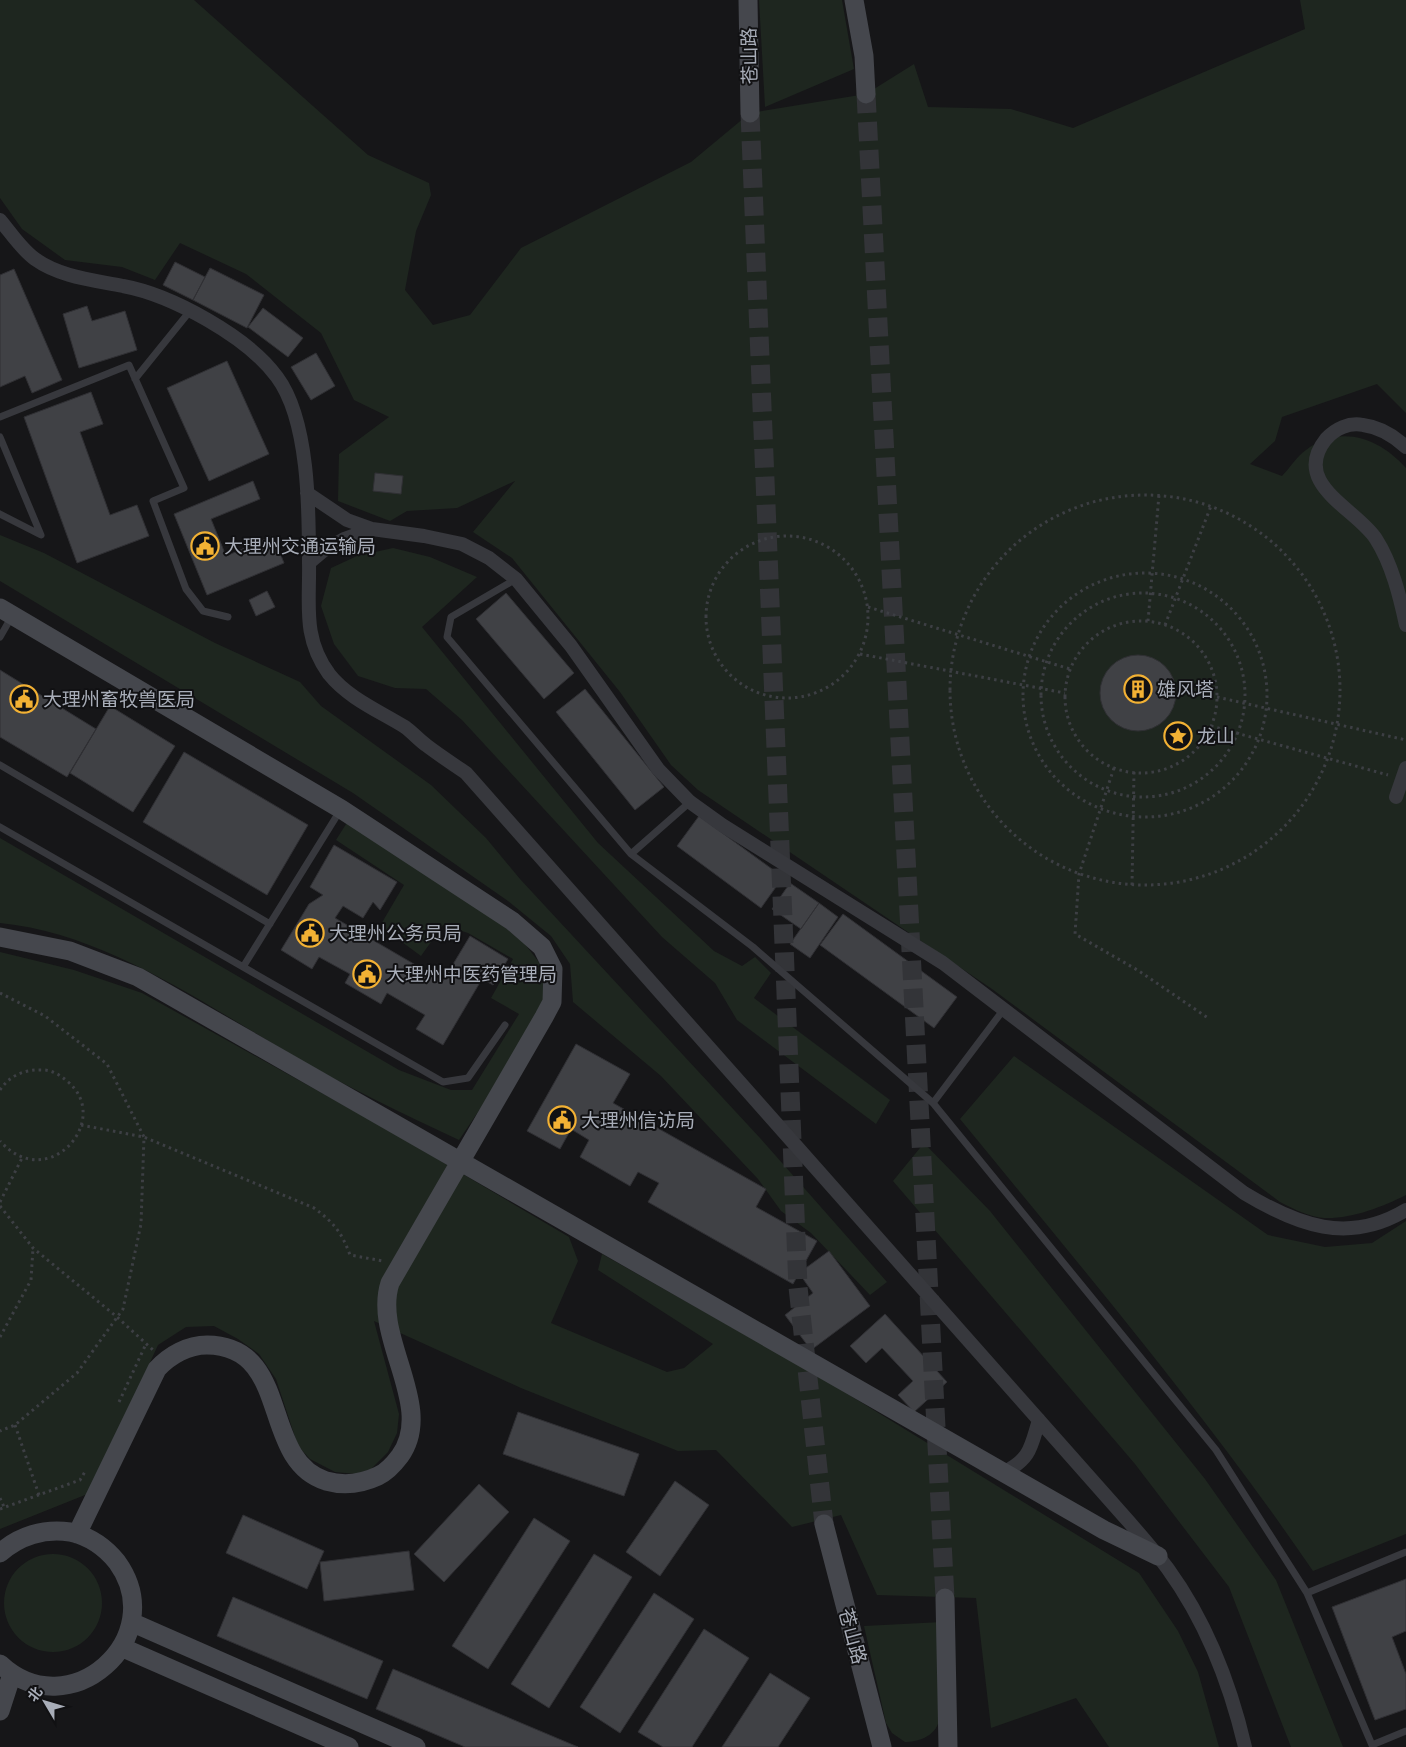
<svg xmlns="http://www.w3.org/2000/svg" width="1406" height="1747" viewBox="0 0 1406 1747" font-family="Commissioner,'Noto Sans SC',sans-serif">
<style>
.green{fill:#1e261f}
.building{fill:#404145;stroke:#303034}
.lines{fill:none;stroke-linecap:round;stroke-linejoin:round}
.secondary-tunnel{stroke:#333438;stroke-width:19;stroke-dasharray:19 9;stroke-linecap:butt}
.path{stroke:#3d3f44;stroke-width:3;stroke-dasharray:2.5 4;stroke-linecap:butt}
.lane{stroke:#37383d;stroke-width:7}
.street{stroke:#37383d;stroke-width:14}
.secondary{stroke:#45474d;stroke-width:19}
.labels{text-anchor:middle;stroke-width:4;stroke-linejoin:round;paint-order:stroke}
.street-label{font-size:19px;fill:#a8adb8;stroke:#111113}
.poi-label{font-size:19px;fill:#a8adb8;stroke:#111113;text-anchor:start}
</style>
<rect width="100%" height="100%" fill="#161618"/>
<path class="green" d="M0 0H194L368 155 429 183 431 195 416 231 405 290 433 325 470 315 521 248 691 162 750 113 866 94 914 64 928 107 1011 109 1073 128 1305 29 1300 0H1406V413L1377 384 1282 417 1275 441 1250 464 1282 476C1290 468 1297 456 1306 450 1341 424 1379 438 1406 468V1195C1382 1207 1352 1219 1324 1218 1309 1217 1294 1209 1280 1202L992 989 698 790 671 765 620 692 512 558 473 532 515 481 457 508 407 511 390 521 338 501 339 454 389 417 354 400 321 333 246 274 180 243 155 280 122 267 65 260 22 229 0 198Z
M759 0H842L854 69 765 107Z
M0 535 44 553 215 643 300 682 321 706 431 785 486 838 520 879 760 1138 887 1282 870 1295 811 1233 781 1211 758 1179 661 1076 573 1002 570 964 551 936 508 901 353 793 0 581Z
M393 548 430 557 477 577 422 627 598 843 714 951 742 966 755 957 771 973 754 998 890 1100 876 1124 737 1020 715 983 662 937 462 720 426 689 395 688 358 676 334 644 321 606 331 568 357 556Z
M348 821 502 925 524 943 542 966 545 1003 493 1090 459 1140C401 1113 343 1085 287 1052 200 1001 103 933 0 923V838L399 1070 451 1090H472L519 1014 491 998 513 959 468 933 443 925 421 956 380 926 404 885 336 840Z
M0 952 74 970 142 993 390 1131 569 1237 578 1261 551 1323 667 1372 684 1368 713 1344 598 1270 602 1254 820 1377 1139 1573 1178 1631 1198 1672 1219 1747H1109L1076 1698 991 1728 976 1598 877 1595 841 1515 792 1527 716 1450 678 1451 521 1388 374 1321 399 1414 397 1433 388 1452 371 1469 356 1474 335 1472 310 1459 298 1446 276 1379 259 1354 238 1339 214 1326 186 1327 158 1345 90 1493 0 1529Z
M1014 1056 1268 1235 1325 1247 1372 1243 1406 1221V1534L1313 1571C1205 1413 1081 1267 960 1119Z
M924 1143 990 1211 1205 1479 1276 1580 1343 1747H1291L1229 1587 1135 1464 893 1181Z
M4 1603a49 49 0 1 1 98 0a49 49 0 1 1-98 0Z
M942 1622C942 1645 945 1706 938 1724 933 1737 917 1742 905 1742L892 1733 886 1723 864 1626Z"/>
<path class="building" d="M175 262 205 277 193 300 163 285Z
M210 268 264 295 247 328 193 300Z
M14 269 62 380 32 393 25 376 0 387V275Z
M87 306 92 321 125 311 137 350 79 368 63 314Z
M263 308 303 338 288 357 248 327Z
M316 353 335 386 311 400 291 367Z
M227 361 269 454 209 481 167 388Z
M91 392 103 424 80 432 110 515 137 505 149 536 77 563 24 417Z
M375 473 403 476 401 494 373 491Z
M253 481 260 499 211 519 226 556 273 536 284 563 207 595 174 514Z
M267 591 275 607 256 616 249 600Z
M506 593 574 673 544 699 476 619Z
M1100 693a38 38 0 1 1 76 0a38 38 0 1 1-76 0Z
M0 670 96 729 67 777 0 737Z
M585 689 664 787 635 810 556 712Z
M110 706 175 746 133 812 70 773Z
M184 752 308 825 267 895 143 822Z
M699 816 783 877 761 908 677 846Z
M334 845 397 882 380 910 373 902 363 918 343 906 335 918 443 981 470 936 508 959 493 985 482 979 443 1045 416 1029 425 1015 387 993 381 1004 345 983 350 974 319 957 312 969 281 950 309 904 323 895 310 887Z
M790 883 819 903 801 929 772 909Z
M819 903 838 917 810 958 790 944Z
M843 914 957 997 934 1028 820 945Z
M576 1044 630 1074 613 1103 766 1189 756 1207 817 1241 793 1284 648 1202 659 1183 638 1172 630 1186 580 1157 589 1140 571 1129 560 1149 527 1131Z
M829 1251 870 1306 811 1350 785 1315 813 1293 799 1273Z
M885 1314 947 1382 914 1412 898 1395 913 1381 882 1348 866 1363 850 1346Z
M518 1412 639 1454 624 1496 503 1454Z
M675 1481 709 1505 660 1576 626 1552Z
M479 1484 509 1512 444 1582 414 1554Z
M243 1515 324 1551 307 1589 226 1553Z
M534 1518 570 1541 488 1669 452 1646Z
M409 1551 414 1590 324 1601 320 1562Z
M594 1554 632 1577 549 1708 511 1684Z
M1406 1579V1631L1392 1637 1406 1674V1709L1375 1720 1332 1607Z
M654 1593 694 1619 620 1733 580 1707Z
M233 1597 383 1661 367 1699 217 1636Z
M704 1629 749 1658 692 1747H663L638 1732Z
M393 1669 578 1747H465L376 1709Z
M770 1673 810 1698 778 1747H722Z"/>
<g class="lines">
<path class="secondary-tunnel" d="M866 94 945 1598
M750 113 798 1287 824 1524"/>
<path class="path" d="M950 690a195 195 0 1 1 390 0a195 195 0 1 1-390 0Z
M706 617a81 81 0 1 1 162 0a81 81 0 1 1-162 0Z
M1023 695a122 122 0 1 1 244 0a122 122 0 1 1-244 0Z
M1041 695a102 102 0 1 1 204 0a102 102 0 1 1-204 0Z
M868 607 1070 669
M1148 621 1159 495
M1065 697a76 76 0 1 1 152 0a76 76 0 1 1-152 0Z
M1165 625 1211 506
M860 654 1065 693
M1217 697 1406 740
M1211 726 1388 775
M1114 768 1079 874 1075 934 1139 971 1208 1018
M1132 885 1134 772
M0 993 45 1016 107 1064 144 1137 141 1224 123 1309 77 1373 15 1425 0 1431
M0 1090C10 1075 25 1069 43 1070 52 1070 60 1075 67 1081 114 1119 48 1195 0 1141
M81 1125 144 1137 314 1208C334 1223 341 1231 350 1255L383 1261
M0 1202 22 1158
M0 1206 33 1248 117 1317 153 1350
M0 1337 31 1280 33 1248
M119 1402 146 1344
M15 1425 39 1495
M0 1498 4 1507
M0 1509 80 1480 86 1470"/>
<path class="lane" d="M135 379 190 311
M0 417 129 365 184 488 153 501 186 589 203 611 228 617
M0 437 41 535 0 514
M516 579 451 617 447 637 631 854 753 947 933 1103 1216 1450 1307 1593 1372 1745 1406 1731
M0 637 12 616
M0 765 270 924
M0 827 443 1082 468 1078 505 1025
M631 854 690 802
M243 967 341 809
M933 1103 1004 1009
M1307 1593 1406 1552"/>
<path class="street" d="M0 220C11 233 21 249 35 259 60 277 94 280 123 286 172 295 248 337 277 377 309 420 309 509 309 562 310 604 302 637 329 674 348 698 379 711 405 727 412 732 419 740 426 745 439 755 453 764 466 773L1122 1514C1138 1532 1154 1550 1168 1569 1207 1623 1230 1683 1245 1747
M1406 447C1394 436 1380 427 1363 425 1349 422 1335 429 1326 439 1290 484 1357 509 1376 539 1392 564 1400 597 1406 625
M307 493 347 520 372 529
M310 562 323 551 344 539 372 529 424 536 462 544 489 558 516 579 571 646 658 769 690 802 722 825 943 963 1244 1193C1297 1225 1348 1245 1406 1210
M1396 797 1406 768
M1004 1472C1031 1459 1031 1446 1039 1420"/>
<path class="secondary" d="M748 0 750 113
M854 0 864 56 866 94
M0 608 341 809 512 921 542 947 553 969 552 1002 544 1017 390 1283C372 1338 436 1406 400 1456 394 1464 387 1472 378 1476 361 1484 344 1486 326 1481 259 1460 293 1346 207 1345 188 1345 170 1355 157 1369L77 1534
M0 937 70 951 138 977 1104 1530 1158 1556
M824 1524 882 1747
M0 1553C19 1536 44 1528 70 1532 88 1536 105 1547 117 1562 172 1638 69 1729 0 1664
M945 1598 948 1747
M131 1622 416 1747
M121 1647 349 1747
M0 1711 12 1674"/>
</g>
<defs>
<g id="civic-ring" transform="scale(1.4375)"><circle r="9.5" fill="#111113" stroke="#f2b134" stroke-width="1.5"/><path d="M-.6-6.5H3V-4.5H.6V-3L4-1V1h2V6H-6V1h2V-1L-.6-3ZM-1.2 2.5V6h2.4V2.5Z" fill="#f2b134"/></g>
<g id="building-ring" transform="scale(1.4375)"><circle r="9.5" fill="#111113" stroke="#f2b134" stroke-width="1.5"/><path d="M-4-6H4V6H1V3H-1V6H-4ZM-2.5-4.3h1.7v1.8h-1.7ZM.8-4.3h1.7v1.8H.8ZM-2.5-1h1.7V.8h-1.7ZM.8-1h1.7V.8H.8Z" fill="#f2b134"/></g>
<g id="sight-ring" transform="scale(1.4375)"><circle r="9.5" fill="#111113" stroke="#f2b134" stroke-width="1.5"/><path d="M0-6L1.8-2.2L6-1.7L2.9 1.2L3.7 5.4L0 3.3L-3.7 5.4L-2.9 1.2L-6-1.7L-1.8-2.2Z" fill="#f2b134"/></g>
</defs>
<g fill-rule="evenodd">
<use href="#civic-ring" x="205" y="546"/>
<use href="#building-ring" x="1138" y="689"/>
<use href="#civic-ring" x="24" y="699"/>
<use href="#sight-ring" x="1178" y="736"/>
<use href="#civic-ring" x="310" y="933"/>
<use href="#civic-ring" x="367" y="974"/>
<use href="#civic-ring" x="562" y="1120"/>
</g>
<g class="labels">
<g class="street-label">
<text transform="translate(749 56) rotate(-91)" y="7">苍山路</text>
<text transform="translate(853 1636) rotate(75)" y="7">苍山路</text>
</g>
<g class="poi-label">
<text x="224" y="553">大理州交通运输局</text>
<text x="1157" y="696">雄风塔</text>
<text x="43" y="706">大理州畜牧兽医局</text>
<text x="1197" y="743">龙山</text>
<text x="329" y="940">大理州公务员局</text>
<text x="386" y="981">大理州中医药管理局</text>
<text x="581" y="1127">大理州信访局</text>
</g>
</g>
<g transform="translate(45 1702) rotate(308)" stroke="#111113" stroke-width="4" paint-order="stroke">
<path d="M0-4L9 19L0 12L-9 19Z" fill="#a8adb8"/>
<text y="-8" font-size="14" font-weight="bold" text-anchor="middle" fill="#a8adb8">北</text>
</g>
</svg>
